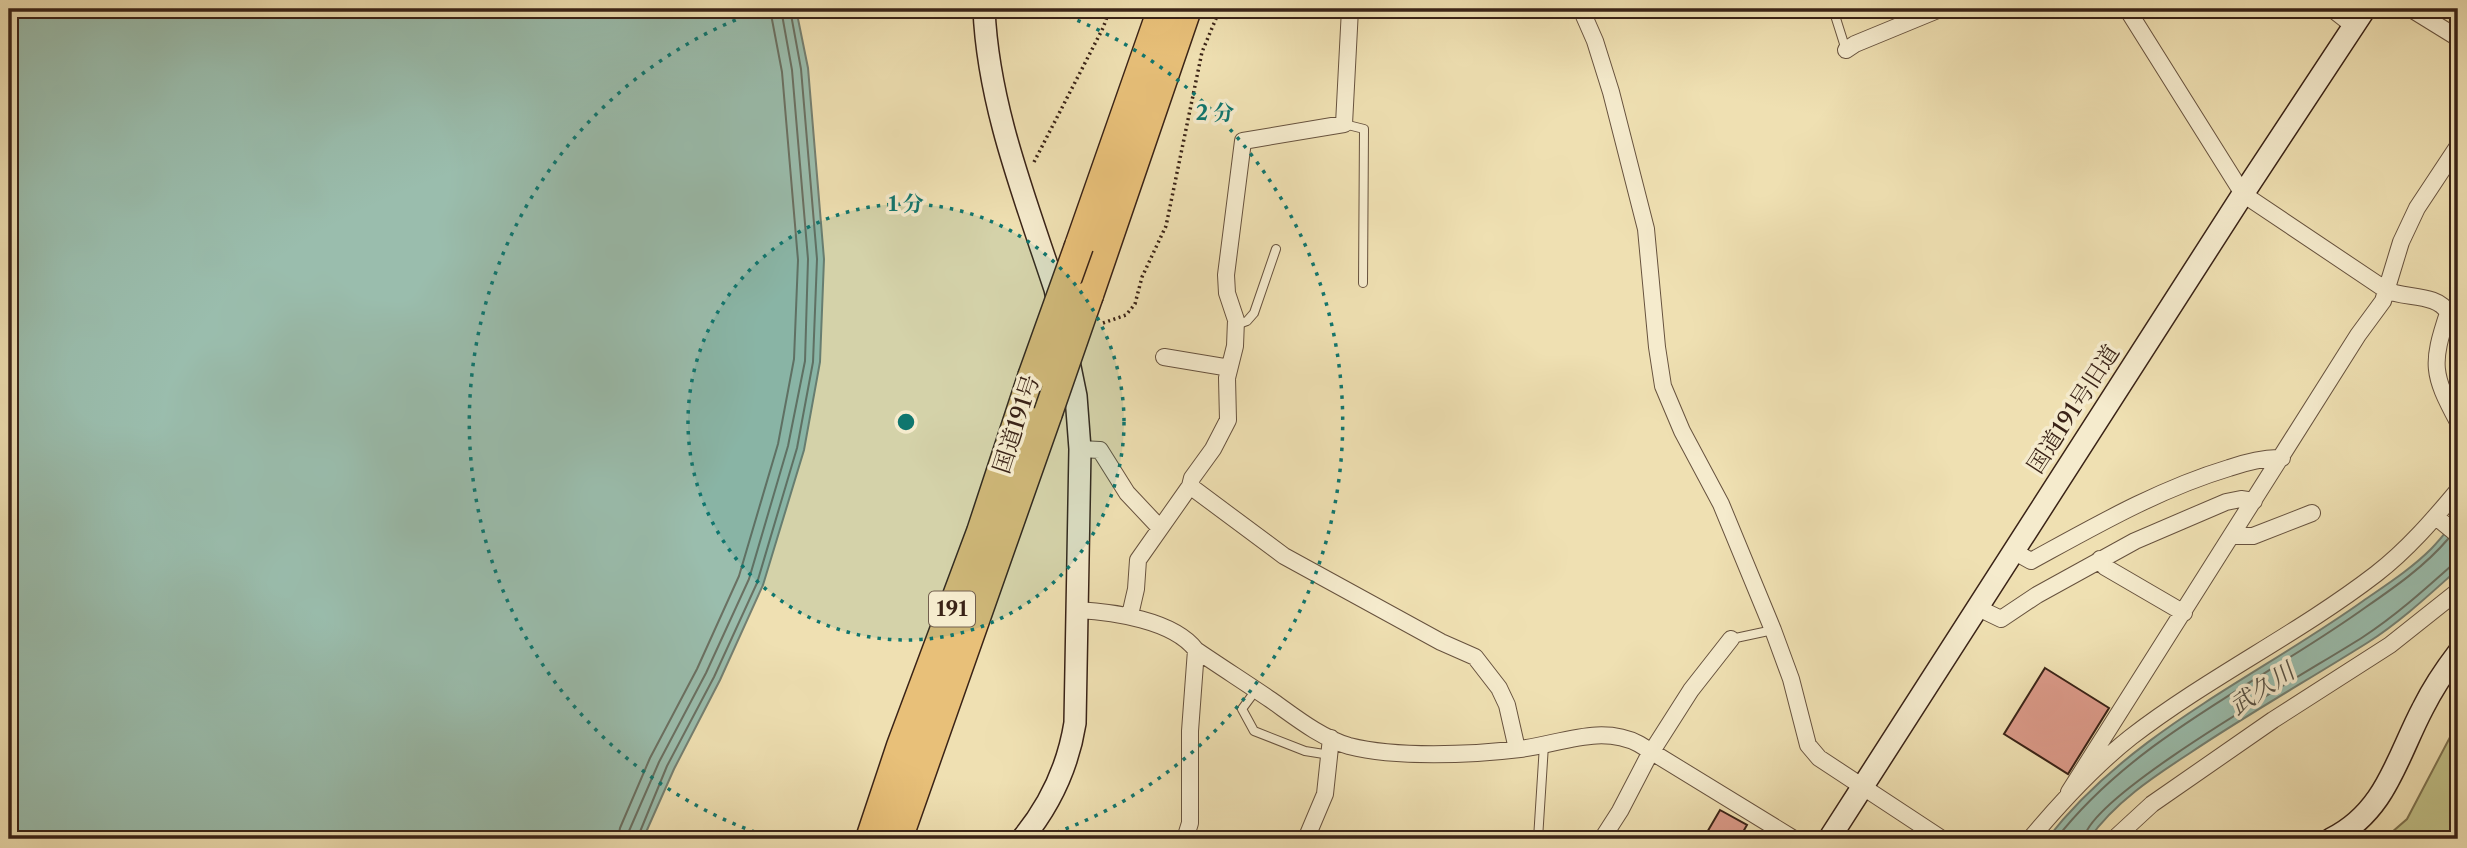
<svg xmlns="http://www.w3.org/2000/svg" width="2467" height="848" viewBox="0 0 2467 848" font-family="'Libre Caslon Text','Noto Serif JP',serif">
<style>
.green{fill:#c0c087;stroke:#7d724f;stroke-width:2}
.water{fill:#9abdad;stroke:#747f71;stroke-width:2}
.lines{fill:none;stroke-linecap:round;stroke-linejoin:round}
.shore{stroke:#6a7062;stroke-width:2}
.building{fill:#db9a89;stroke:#3a2317;stroke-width:2}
.lane-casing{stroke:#67523e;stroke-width:10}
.street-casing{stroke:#67523e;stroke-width:18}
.secondary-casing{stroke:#3a2317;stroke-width:24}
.highway-casing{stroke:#3a2317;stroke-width:31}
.path{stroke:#3a2317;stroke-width:3.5;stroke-dasharray:2 3.5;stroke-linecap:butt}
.lane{stroke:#f5ebcd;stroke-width:8}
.street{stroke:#f5ebcd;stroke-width:16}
.secondary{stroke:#f5ebcd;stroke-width:21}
.highway{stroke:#e8c079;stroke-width:28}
.highway-bridge-casing{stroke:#3a2317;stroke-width:31;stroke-linecap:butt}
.highway-bridge{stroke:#e8c079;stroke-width:28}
.ring{fill:none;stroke:#0f766e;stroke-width:3.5;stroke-dasharray:3.5 7}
.labels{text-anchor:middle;stroke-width:7;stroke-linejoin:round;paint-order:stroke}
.shield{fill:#f5ebcd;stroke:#725f4e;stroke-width:2}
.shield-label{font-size:21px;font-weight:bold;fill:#3a2317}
.street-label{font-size:23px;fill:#3a2317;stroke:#f5ebcd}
.water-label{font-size:24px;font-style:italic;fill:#575144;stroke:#f5ebcd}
.centre{fill:#0f766e;stroke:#f5ebcd;stroke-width:3.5}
.ring-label{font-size:21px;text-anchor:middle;font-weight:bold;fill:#0f766e;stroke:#f5ebcd;stroke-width:7;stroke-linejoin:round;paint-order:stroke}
</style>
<rect width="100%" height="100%" fill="#efe0b2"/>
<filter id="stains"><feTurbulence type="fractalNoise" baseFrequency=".00286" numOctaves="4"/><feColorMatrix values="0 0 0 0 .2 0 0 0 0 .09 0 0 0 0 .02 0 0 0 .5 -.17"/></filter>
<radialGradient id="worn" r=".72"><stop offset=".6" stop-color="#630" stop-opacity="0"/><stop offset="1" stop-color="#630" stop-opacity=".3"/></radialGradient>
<path class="green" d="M2458 722V839H2384L2407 819Z"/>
<path class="water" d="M9 9H796L808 68 824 259 820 362 804 450 763 585 720 680 674 769 643 839H9Z
M2458 517V569C2429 595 2400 622 2367 643 2308 680 2248 714 2190 753 2153 777 2114 803 2089 839H2047C2130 732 2255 678 2363 601 2386 585 2411 569 2431 549 2441 539 2449 528 2458 517Z"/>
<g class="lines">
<path class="shore" d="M618 839 620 828 650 758 697 669 739 576 778 444 794 359 798 260 782 72 770 9
M628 839 629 831 659 762 706 673 749 579 788 446 805 361 808 259 792 70 781 9
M637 839 667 766 714 677 757 583 797 448 813 362 817 259 801 69 790 9
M2056 839C2136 736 2262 682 2366 607 2395 587 2425 566 2448 539
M2084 839C2089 794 2317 667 2363 637 2395 616 2423 591 2451 566L2458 565"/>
</g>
<path class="building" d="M2045 668 2109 708 2068 774 2004 734Z
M1720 810 1747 825 1739 839H1717L1706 834Z"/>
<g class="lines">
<g class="lane-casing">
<path id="lane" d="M1833 9 1846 50
M1344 124 1364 129 1363 283
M1236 325 1247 321 1254 313 1276 249
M1731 639 1773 630
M1256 690 1242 709 1254 731 1305 751 1330 755
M1538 839 1544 745"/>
</g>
<g class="street-casing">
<path id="street" d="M1581 9 1595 41 1611 92 1646 229 1657 347 1663 386 1682 431 1721 504 1773 630 1791 679 1808 745 1819 758 1942 839
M2127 9 2243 194 2386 290C2404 299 2438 293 2448 313 2431 364 2432 374 2458 422
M2332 9 2355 27
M2411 9 2458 38
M1846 50 1855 44 1940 9
M1164 357 1224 367 1229 369
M1080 449 1100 450 1127 493 1159 527
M1190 486 1284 556 1441 642 1475 657 1499 688 1507 705 1517 749
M2436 517 2458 535
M2232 536H2253L2312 513
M2013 551 2031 561C2095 526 2159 489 2229 468 2246 462 2263 457 2282 458
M2100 559 2105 567 2184 613
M1976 607 2001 619 2037 595 2135 541 2226 502 2241 499 2254 501
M1078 610C1113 612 1173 620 1196 650 1221 667 1246 683 1271 700 1295 717 1321 738 1349 746 1396 758 1471 755 1520 749 1560 744 1601 724 1639 744L1794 839
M1130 615 1136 589 1138 560 1190 486 1192 478 1213 449 1228 420 1227 378 1235 346 1236 320 1227 293 1226 275 1243 141 1344 124 1350 9
M2069 792 2358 335 2383 301 2401 242 2417 208 2458 146
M1185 839 1190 823V731L1196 650
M1306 839 1325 794 1331 738
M1602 839 1620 811 1647 759 1691 690 1731 639
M2030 839C2061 802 2093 767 2131 737 2209 677 2298 634 2376 574 2407 550 2433 520 2458 490
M2114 839 2152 804 2273 720 2390 645 2458 591"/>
</g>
<g class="secondary-casing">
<path id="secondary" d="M984 9C988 105 1025 198 1055 289L1059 308
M1022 839C1050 805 1068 767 1075 723L1080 449 1076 396 1068 357
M1829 839 2243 194 2365 9
M2331 839C2386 812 2397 757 2423 708 2433 688 2445 670 2458 653"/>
</g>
<g class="highway-casing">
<path id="highway" d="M1079 246 1162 9
M1089 295 1187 9
M870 839 901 746 981 532 1032 377
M898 839 1048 413"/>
</g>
<path class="path" d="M1034 162 1103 28 1110 9
M1103 323 1126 315 1135 304 1142 277 1166 226 1202 52 1220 9"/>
<use href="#lane" class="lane"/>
<use href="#street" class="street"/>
<use href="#secondary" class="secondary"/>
<use href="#highway" class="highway"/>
<g class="highway-bridge-casing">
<path id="highway-bridge" d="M1032 377 1079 246
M1048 413 1089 295"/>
</g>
<use href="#highway-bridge" class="highway-bridge"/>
</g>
<circle cx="906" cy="422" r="218" fill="#0f766e" fill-opacity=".12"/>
<g class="ring">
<circle cx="906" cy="422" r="218"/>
<path d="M775 839A437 437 0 0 1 764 9M1048 9A437 437 0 0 1 1037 839"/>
</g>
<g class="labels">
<rect class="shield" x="929" y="591.5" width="46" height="35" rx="5"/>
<g class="shield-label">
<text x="952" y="616">191</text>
</g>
<g class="street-label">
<text transform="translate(2073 409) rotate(-57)" y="8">国道191号旧道</text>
<text transform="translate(1016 424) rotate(-72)" y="8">国道191号</text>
</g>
<g class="water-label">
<text transform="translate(2262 689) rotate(-34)" y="8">武久川</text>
</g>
</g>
<circle cx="906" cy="422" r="10" class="centre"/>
<g class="ring-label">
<text x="1215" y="120">2 分</text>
<text x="906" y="211">1 分</text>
</g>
<rect width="2467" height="848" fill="none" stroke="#efe0b2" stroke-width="35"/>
<rect x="10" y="10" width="2446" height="827" fill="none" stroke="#3a2317" stroke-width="3.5"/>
<rect x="18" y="18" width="2432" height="813" fill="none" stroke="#3a2317" stroke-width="2"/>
<rect width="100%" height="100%" filter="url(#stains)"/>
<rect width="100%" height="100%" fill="url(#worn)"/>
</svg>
